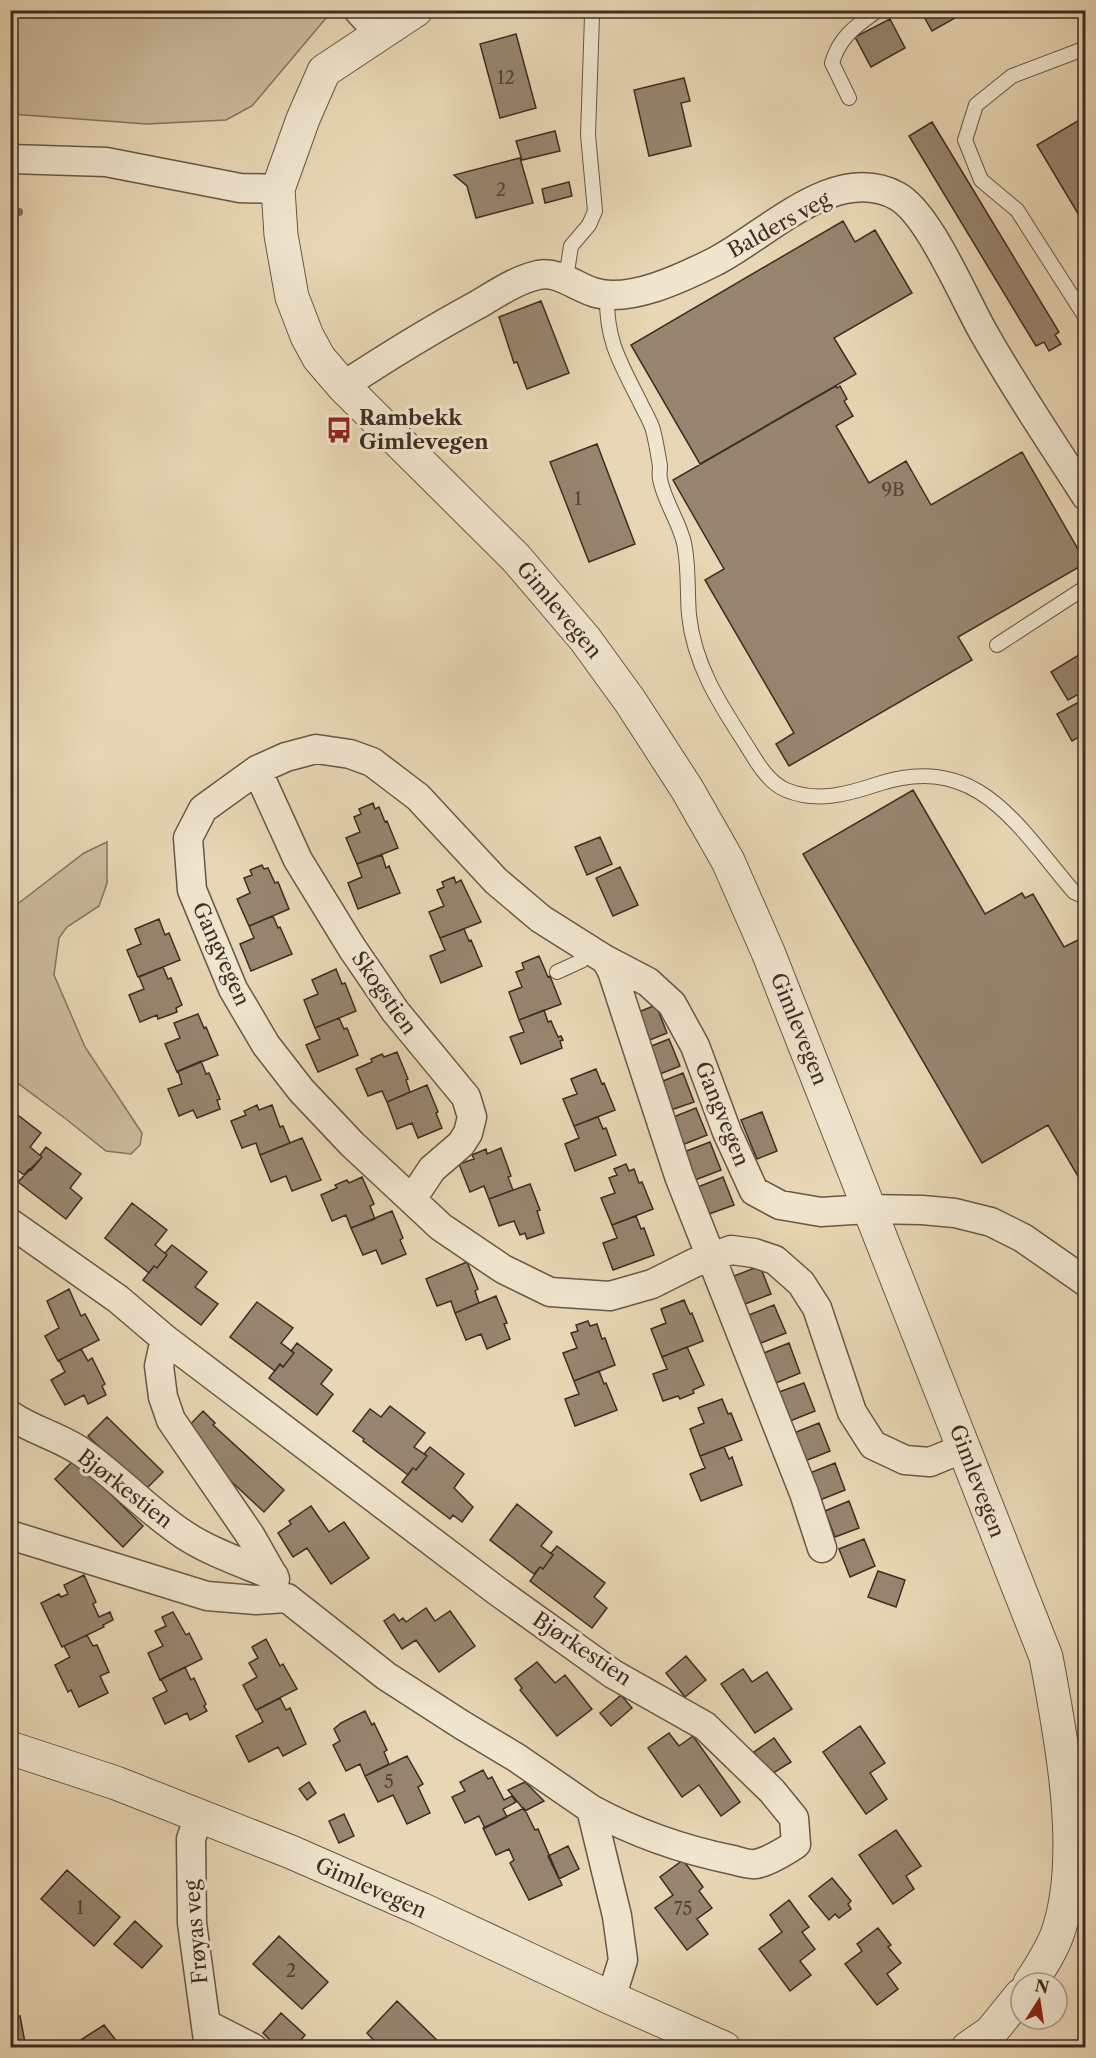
<svg xmlns="http://www.w3.org/2000/svg" width="1096" height="2058" viewBox="0 0 1096 2058" font-family="'Libre Caslon Text',serif">
<style>
.green{fill:#cbba9c;stroke:#857360;stroke-width:1.5}
.lines{fill:none;stroke-linecap:round;stroke-linejoin:round}
.stream{stroke:#82705d;stroke-width:8}
.building{fill:#97856f;stroke:#3f2c24;stroke-width:1.5}
.service-casing{stroke:#695748;stroke-width:16}
.minor-casing{stroke:#695748;stroke-width:31}
.tertiary-casing{stroke:#695748;stroke-width:35}
.service{stroke:#f0e5ce;stroke-width:14}
.minor{stroke:#f0e5ce;stroke-width:28}
.tertiary{stroke:#f0e5ce;stroke-width:33}
.labels{text-anchor:middle;stroke-width:6;stroke-linejoin:round;paint-order:stroke}
.number-label{font-size:18px;fill:#554237}
.street-label{font-size:21px;fill:#3f2c24;stroke:#f0e5ce}
.poi-label{font-size:21px;font-weight:bold;fill:#3f2c24;stroke:#f0e5ce;text-anchor:start}
</style>
<rect width="100%" height="100%" fill="#e8d7b4"/>
<filter id="stains"><feTurbulence type="fractalNoise" baseFrequency=".00333" numOctaves="4"/><feColorMatrix values="0 0 0 0 .2 0 0 0 0 .09 0 0 0 0 .02 0 0 0 .5 -.17"/></filter>
<radialGradient id="worn" r=".72"><stop offset=".6" stop-color="#630" stop-opacity="0"/><stop offset="1" stop-color="#630" stop-opacity=".3"/></radialGradient>
<path class="green" d="M10 11 11 10 332 11 252 106 226 120 147 124 11 114Z
M107 842V883L99 906 67 927 59 938 54 975 85 1047 142 1133 140 1145 131 1154 106 1151 66 1119 11 1078V909L84 853Z"/>
<g class="lines">
<path class="stream" d="M10 211 19 212"/>
</g>
<path class="building" d="M932 10H951L955 18 932 31 923 15Z
M890 19 905 48 871 67 855 37Z
M516 34 536 108 500 118 480 44Z
M684 78 690 101 681 103 691 146 649 156 634 90Z
M1086 116V227L1037 145Z
M932 122 1059 332 1055 335 1061 344 1049 351 1044 342 1036 346 909 136Z
M555 131 560 151 522 160 516 141Z
M520 158 533 203 476 218 467 186 454 175Z
M569 182 572 196 545 203 542 189Z
M843 221 855 242 875 230 912 293 834 338 856 374 700 464 631 345Z
M541 301 569 373 527 389 517 362 514 363 499 317Z
M836 386 837 388 840 386 847 399 844 401 853 416 836 426 869 483 906 461 931 505 1022 452 1086 563 958 637 972 660 789 766 776 744 794 733 705 580 724 569 673 480Z
M597 444 635 544 589 562 550 462Z
M1082 653 1086 658V690L1068 700 1051 672Z
M1086 698V733L1072 741 1057 714Z
M913 790 985 914 1022 893 1025 898 1033 894 1064 947 1086 936V1190L1048 1125 982 1163 803 854Z
M373 803 375 809 379 807 385 822 387 821 398 848 357 864 346 838 360 832 354 817 361 814 359 809Z
M600 837 612 864 587 875 575 847Z
M382 855 386 868 389 866 400 893 358 909 348 883 362 877 357 864Z
M262 865 264 869 268 868 275 883 278 882 289 909 249 926 237 899 250 893 244 878 252 875 250 870Z
M620 867 638 905 613 916 596 878Z
M454 877 456 883 461 880 481 922 440 938 429 912 444 906 437 890 444 887 442 882Z
M273 916 278 928 280 927 292 954 251 971 240 944 254 938 249 926Z
M159 919 165 935 169 933 180 960 138 977 127 950 141 944 135 929Z
M464 929 469 941 471 940 482 966 441 983 430 956 445 950 440 938Z
M539 956 548 977 550 976 561 1004 519 1020 509 992 522 987 516 972 524 969 522 963Z
M163 967 168 979 171 978 182 1005 176 1008 177 1012 169 1015 158 1019 157 1015 140 1022 129 995 144 989 139 977Z
M336 969 342 984 345 983 356 1011 315 1028 304 1000 318 994 312 980Z
M656 1005 667 1033 642 1043 631 1015Z
M544 1010 548 1022 551 1021 558 1037 561 1036 563 1040 560 1041 562 1048 521 1064 510 1037 524 1032 519 1020Z
M198 1014 204 1028 206 1027 218 1055 177 1072 165 1044 180 1038 174 1023Z
M339 1018 344 1029 347 1028 358 1055 318 1072 306 1045 320 1039 315 1028Z
M669 1039 680 1066 655 1076 644 1049Z
M397 1052 408 1079 406 1080 410 1092 387 1102 382 1091 368 1096 356 1069 372 1062 371 1059 382 1054 384 1057Z
M201 1061 206 1074 209 1073 220 1099 217 1100 220 1109 197 1118 193 1110 179 1116 168 1089 182 1084 178 1071Z
M596 1069 602 1084 604 1083 615 1110 574 1126 563 1099 577 1094 571 1079Z
M683 1073 694 1102 668 1111 658 1083Z
M427 1085 438 1112 436 1113 442 1128 418 1138 412 1123 397 1129 387 1102Z
M257 1105 259 1110 272 1105 280 1127 283 1126 290 1143 260 1155 256 1143 242 1148 231 1121 246 1115 244 1111Z
M696 1108 707 1135 682 1145 671 1118Z
M10 1109 41 1133 30 1147 42 1157 31 1170 29 1169 24 1175 10 1164Z
M762 1112 777 1151 757 1159 741 1120Z
M598 1117 603 1129 606 1128 616 1155 575 1171 565 1144 579 1138 574 1126Z
M302 1138 321 1180 292 1191 286 1176 271 1182 260 1155Z
M710 1142 721 1170 695 1180 684 1152Z
M46 1147 81 1174 70 1188 82 1198 66 1219 18 1182 42 1157 40 1155Z
M501 1148 511 1176 508 1177 513 1190 489 1199 484 1186 470 1192 459 1164 474 1159 472 1155 486 1149 487 1154Z
M626 1164 629 1171 634 1169 639 1183 642 1182 653 1209 612 1225 601 1198 615 1193 609 1178 617 1175 614 1169Z
M362 1177 374 1204 370 1206 375 1219 351 1228 346 1215 332 1221 321 1195 337 1188 335 1185 347 1180 349 1183Z
M723 1177 734 1205 709 1214 698 1187Z
M530 1184 540 1210 537 1211 544 1233 527 1239 525 1233 520 1235 514 1221 499 1226 489 1199Z
M132 1203 167 1230 155 1245 167 1255 157 1268 154 1266 149 1273 105 1238Z
M392 1211 403 1238 400 1240 406 1254 382 1264 376 1250 363 1255 351 1228Z
M636 1216 641 1229 644 1228 654 1255 613 1270 603 1243 617 1238 612 1225Z
M172 1245 207 1272 195 1287 218 1304 201 1325 143 1280 154 1266 157 1268 167 1255 165 1253Z
M467 1262 478 1289 475 1291 479 1303 455 1313 451 1301 437 1306 426 1279Z
M760 1266 771 1294 745 1304 734 1276Z
M69 1289 81 1316 85 1314 99 1340 58 1361 45 1336 59 1328 47 1301Z
M496 1296 507 1323 504 1324 510 1339 487 1349 481 1334 466 1340 455 1313Z
M684 1300 690 1314 692 1313 703 1341 662 1357 651 1329 666 1323 661 1309Z
M257 1302 293 1328 281 1343 294 1353 283 1367 280 1364 275 1371 230 1337Z
M774 1305 786 1333 761 1343 749 1315Z
M588 1321 590 1326 597 1324 602 1339 605 1338 615 1365 574 1381 563 1353 577 1348 571 1333 578 1331 576 1325Z
M297 1343 332 1370 321 1384 333 1394 317 1415 269 1378 280 1364 283 1367 294 1353 291 1351Z
M789 1343 800 1373 776 1383 764 1353Z
M687 1347 704 1385 693 1390 694 1393 680 1399 678 1396 663 1401 653 1374 667 1369 662 1357Z
M81 1349 88 1361 92 1358 105 1384 102 1386 106 1395 88 1404 84 1395 65 1405 51 1380 65 1372 59 1360Z
M599 1371 604 1384 606 1383 617 1410 575 1426 565 1399 579 1394 574 1381Z
M804 1383 815 1411 790 1421 779 1392Z
M722 1399 728 1414 731 1413 742 1440 700 1456 690 1429 704 1423 698 1408Z
M390 1406 425 1433 414 1447 427 1456 416 1470 413 1468 408 1475 363 1441 364 1439 353 1431 370 1409 381 1417Z
M203 1411 215 1423 213 1425 284 1490 264 1512 190 1443 183 1432Z
M107 1417 163 1472 144 1491 88 1436Z
M819 1423 830 1451 805 1461 794 1433Z
M430 1447 464 1474 454 1488 473 1507 462 1522 453 1515 450 1519 402 1482 413 1468 416 1470 427 1456 424 1454Z
M724 1447 729 1459 732 1457 742 1485 701 1501 690 1474 705 1468 700 1456Z
M75 1459 143 1526 123 1547 55 1479Z
M835 1463 845 1490 820 1500 810 1473Z
M849 1501 859 1528 835 1537 825 1511Z
M517 1504 552 1532 541 1546 553 1555 543 1569 540 1567 534 1574 490 1540Z
M311 1506 329 1532 344 1522 369 1558 331 1584 307 1548 293 1557 278 1533 291 1524 289 1521Z
M864 1539 875 1566 850 1577 839 1549Z
M557 1546 605 1583 594 1597 607 1608 592 1628 530 1581 540 1567 543 1569 553 1555 551 1553Z
M878 1571 905 1580 896 1607 868 1597Z
M84 1575 96 1602 93 1604 99 1617 110 1612 113 1620 103 1625 104 1627 62 1647 41 1603 59 1594 61 1597 68 1594 64 1585Z
M426 1608 435 1621 450 1611 475 1646 439 1672 416 1640 402 1649 384 1621 394 1614 399 1621 403 1618 406 1622Z
M173 1612 186 1635 189 1633 202 1659 160 1680 148 1653 163 1646 155 1631 166 1626 162 1617Z
M87 1635 93 1646 97 1645 109 1672 100 1676 108 1693 79 1707 71 1690 68 1692 55 1665 70 1657 64 1646Z
M266 1639 280 1666 283 1664 297 1689 256 1710 243 1685 257 1677 249 1663 258 1658 252 1647Z
M686 1656 706 1680 685 1697 666 1673Z
M537 1662 555 1683 565 1675 592 1709 557 1736 520 1690 522 1688 515 1679Z
M185 1667 191 1680 194 1678 206 1704 204 1706 207 1711 190 1720 187 1713 165 1724 153 1698 167 1691 161 1679Z
M743 1669 752 1682 767 1672 792 1709 755 1733 721 1684Z
M621 1695 632 1708 611 1726 600 1713Z
M280 1698 286 1710 290 1708 306 1744 283 1756 278 1747 249 1762 236 1736 263 1722 257 1710Z
M365 1711 372 1725 374 1723 387 1750 384 1752 389 1764 365 1776 360 1764 346 1771 333 1745 340 1741 334 1729 341 1723Z
M860 1726 885 1763 870 1773 887 1799 866 1814 823 1752Z
M669 1733 679 1746 693 1736 740 1802 721 1816 699 1785 682 1797 648 1748Z
M774 1738 791 1762 770 1775 754 1752Z
M407 1756 423 1784 418 1787 430 1813 407 1824 393 1795 378 1802 365 1776Z
M483 1770 488 1779 492 1777 504 1800 512 1796 516 1802 503 1809 507 1817 485 1828 479 1816 465 1823 452 1797 465 1791 460 1782Z
M309 1782 316 1793 307 1800 299 1789Z
M525 1782 544 1801 525 1811 508 1790Z
M524 1808 535 1830 538 1829 562 1885 529 1900 510 1863 514 1860 509 1849 496 1855 483 1828Z
M344 1814 354 1836 339 1843 329 1821Z
M896 1830 921 1866 906 1876 914 1889 893 1904 859 1855Z
M568 1846 579 1869 559 1879 548 1856Z
M683 1860 703 1887 699 1891 712 1908 697 1919 708 1934 687 1950 655 1908 673 1895 660 1877Z
M67 1870 120 1917 94 1946 41 1899Z
M832 1878 851 1901 848 1904 851 1909 839 1918 835 1914 829 1920 809 1896Z
M10 1882 18 1884 14 1905 10 1904Z
M789 1900 809 1927 802 1932 815 1949 800 1961 811 1975 790 1991 759 1949 782 1932 770 1915Z
M135 1921 162 1946 142 1968 114 1944Z
M878 1928 891 1945 888 1947 901 1963 887 1974 898 1989 877 2005 845 1964 862 1951 857 1944Z
M279 1936 328 1982 302 2009 253 1964Z
M397 2001 445 2048H381L367 2033Z
M281 2013 305 2035 294 2048H278L263 2033Z
M20 2016 26 2048H10V2018Z
M104 2025 122 2048H83L79 2041Z"/>
<g class="lines">
<g class="service-casing">
<path id="service" d="M1086 48 1012 76 976 105 965 140 981 180 1017 210 1086 318
M849 98 832 63C840 36 856 26 878 10
M566 278 571 246 589 225 595 211 588 135 592 16 590 10
M607 295C606 341 620 362 640 402 644 411 650 420 653 430 656 441 658 454 660 466 660 470 659 475 660 479 664 501 679 521 684 543 689 566 687 592 689 615 694 664 719 703 745 743 755 759 767 782 786 790 817 803 848 794 878 784 978 751 1018 827 1074 892L1086 897
M997 645 1086 587
M557 972 581 961 592 951"/>
</g>
<g class="minor-casing">
<path id="minor" d="M358 10 380 34
M10 159 106 162 240 188 278 189
M343 386C387 357 431 330 477 305 496 294 516 280 538 275 559 271 574 286 593 292 628 304 682 278 714 262 766 236 835 162 897 196 929 213 965 301 985 335 1016 390 1052 443 1086 496
M257 770 298 860 352 948 395 1011 466 1097 472 1117 468 1133 461 1144 432 1169 412 1199
M606 960 612 971 679 1176 804 1493 822 1548
M10 1223 118 1299 165 1339 497 1591 613 1674 705 1726 772 1791 794 1818 796 1844C784 1852 770 1861 756 1864 749 1865 740 1862 733 1860 684 1850 635 1833 591 1809
M165 1339 159 1366 163 1397 171 1420 250 1535 275 1579
M10 1415C33 1431 61 1437 83 1453 118 1478 147 1510 183 1534 210 1552 243 1563 274 1576
M964 1448 930 1462 905 1460 873 1445 852 1412 817 1308 801 1283 775 1260 754 1253 731 1250 694 1263 652 1284 610 1296 550 1292 503 1269 441 1227 352 1144 301 1090 266 1045 233 989 192 890 188 838 203 809 257 770 286 757 316 749 350 754 372 762 418 797 496 881 541 919 606 960 648 982 672 1004 695 1046 727 1132 754 1191 780 1205 821 1212 868 1209 922 1210 955 1213 991 1222 1023 1238 1086 1282
M10 1535 207 1596 256 1600 287 1598 386 1676 462 1725 517 1758 591 1809 617 1916 623 1960 611 1998
M199 1816 191 1839 192 1923 209 2048
M206 2024 253 2048"/>
</g>
<g class="tertiary-casing">
<path id="tertiary" d="M416 10 324 71 303 119 278 189 281 235 292 297 307 336 319 358 343 386 516 558 585 639 630 701 687 789 728 861 768 952 1046 1657C1061 1736 1085 1858 1057 1935 1050 1953 1040 1968 1030 1983
M10 1748 116 1783 291 1852 421 1909 611 1998 724 2048
M968 2048 991 2032 1021 1995"/>
</g>
<use href="#service" class="service"/>
<use href="#minor" class="minor"/>
<use href="#tertiary" class="tertiary"/>
</g>
<defs>
<g id="bus-bare" transform="scale(2.07)"><path d="M-5-6H5V4H4V6H2V4H-2V6H-4V4H-5ZM-3.5-4V0h7V-4ZM-3.5 1.2v1.5H-2V1.2ZM2 1.2v1.5H3.5V1.2Z" fill="#8f2418" stroke="#f0e5ce" stroke-width="2.5" paint-order="stroke"/></g>
</defs>
<g fill-rule="evenodd">
<use href="#bus-bare" x="339" y="430"/>
</g>
<g class="labels">
<g class="number-label">
<text x="506" y="84">12</text>
<text x="501" y="196">2</text>
<text x="893" y="496">9B</text>
<text x="578" y="505">1</text>
<text x="389" y="1788">5</text>
<text x="80" y="1914">1</text>
<text x="683" y="1915">75</text>
<text x="291" y="1977">2</text>
</g>
<g class="street-label">
<text transform="translate(779 225) rotate(-29)" y="7">Balders veg</text>
<text transform="translate(559 610) rotate(50)" y="7">Gimlevegen</text>
<text transform="translate(221 954) rotate(66)" y="7">Gangvegen</text>
<text transform="translate(384 993) rotate(55)" y="7">Skogstien</text>
<text transform="translate(799 1029) rotate(68)" y="7">Gimlevegen</text>
<text transform="translate(722 1114) rotate(68)" y="7">Gangvegen</text>
<text transform="translate(977 1481) rotate(69)" y="7">Gimlevegen</text>
<text transform="translate(125 1489) rotate(38)" y="7">Bjørkestien</text>
<text transform="translate(582 1649) rotate(34)" y="7">Bjørkestien</text>
<text transform="translate(371 1888) rotate(24)" y="7">Gimlevegen</text>
<text transform="translate(196 1932) rotate(-95)" y="7">Frøyas veg</text>
</g>
<g class="poi-label">
<text x="359" y="425">Rambekk<tspan x="359" dy="24">Gimlevegen</tspan></text>
</g>
</g>
<rect width="1096" height="2058" fill="none" stroke="#e8d7b4" stroke-width="36"/>
<rect x="12" y="12" width="1072" height="2034" fill="none" stroke="#3f2c24" stroke-width="3"/>
<rect x="18" y="18" width="1060" height="2022" fill="none" stroke="#3f2c24" stroke-width="1.5"/>
<g transform="translate(1039 2001) rotate(12)"><circle r="28" fill="#f0e5ce" stroke="#a99b8a" stroke-width="1.5"/>
<path d="M0-4.5L10 22L0 15L-10 22Z" fill="#8f2418"/>
<text y="-9" font-size="16" font-weight="bold" text-anchor="middle" fill="#3f2c24">N</text>
</g>
<rect width="100%" height="100%" filter="url(#stains)"/>
<rect width="100%" height="100%" fill="url(#worn)"/>
</svg>
